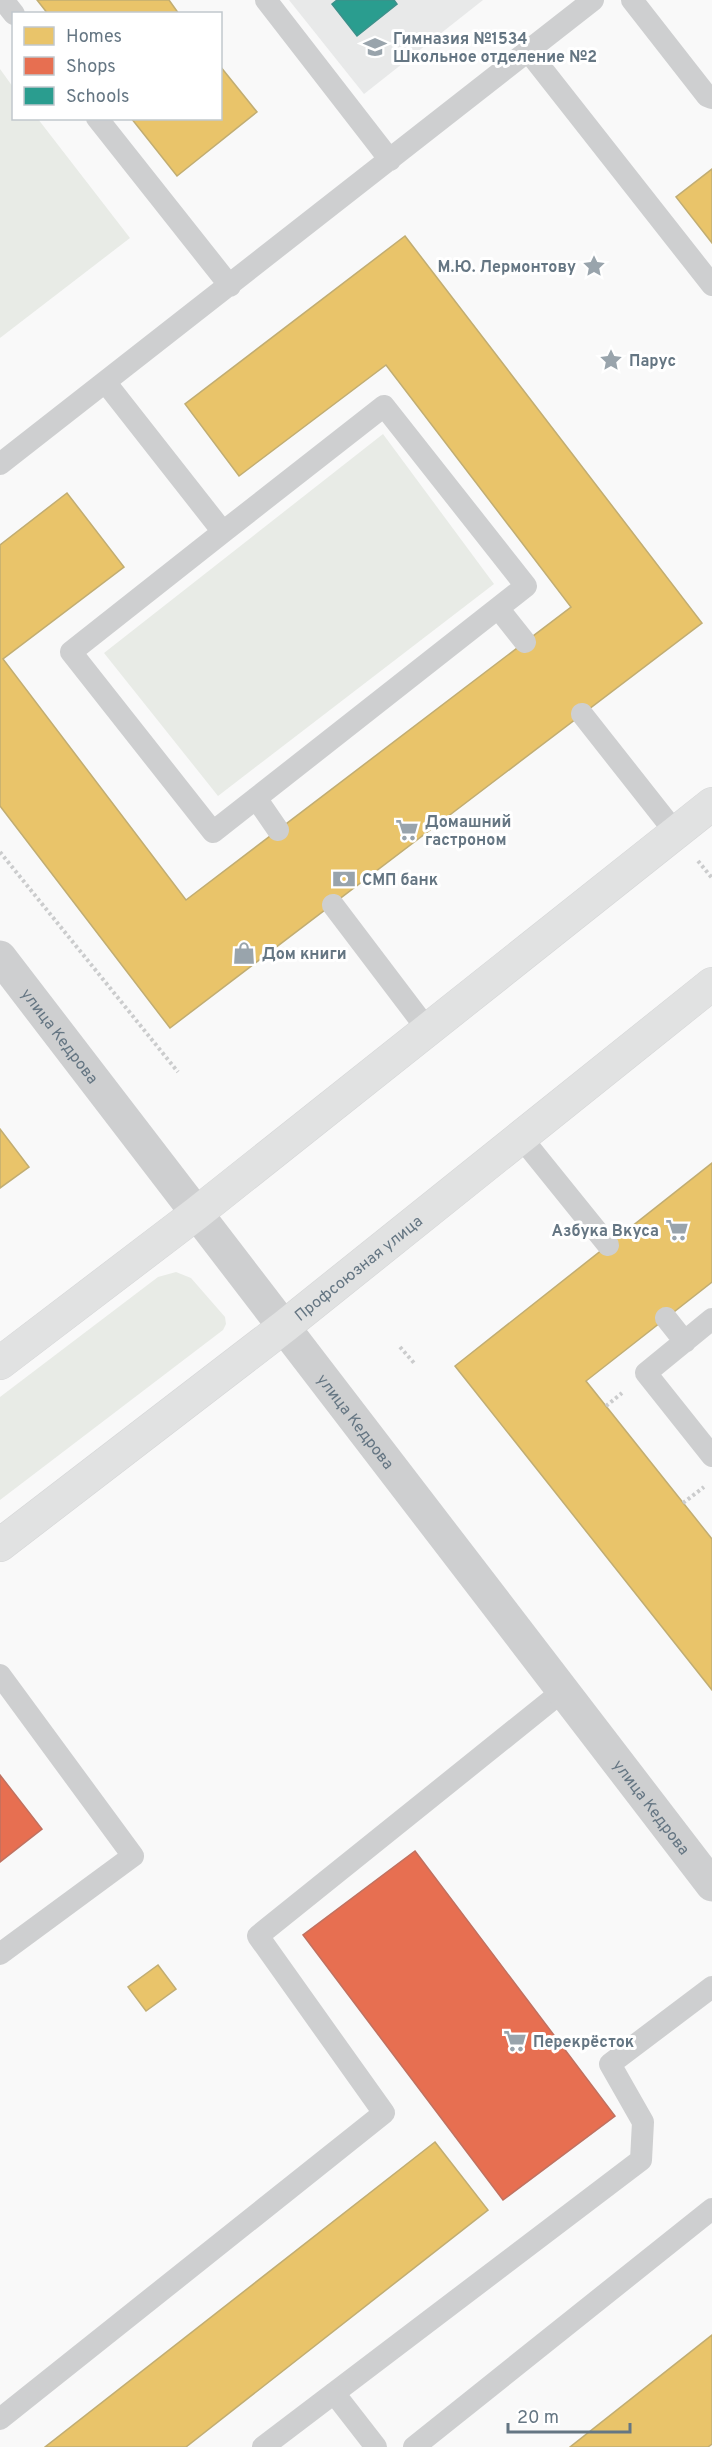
<svg xmlns="http://www.w3.org/2000/svg" width="712" height="2447" viewBox="0 0 712 2447" font-family="Overpass,sans-serif">
<style>
.built{fill:#e8e9e9}
.green{fill:#e8ebe6}
.homes{fill:#e9c46a;stroke:#c1ad72;stroke-width:1.5}
.shops{fill:#e76f51;stroke:#c07160;stroke-width:1.5}
.schools{fill:#2a9d8f;stroke:#3c918b;stroke-width:1.5}
.lines{fill:none;stroke-linecap:round;stroke-linejoin:round}
.primary-casing{stroke:#d5d6d7;stroke-width:34}
.path{stroke:#cbcccd;stroke-width:4;stroke-dasharray:3 3;stroke-linecap:butt}
.service{stroke:#cecfd0;stroke-width:22}
.tertiary{stroke:#cecfd0;stroke-width:33}
.primary{stroke:#e1e2e2;stroke-width:33}
.labels{text-anchor:middle;stroke-width:6;stroke-linejoin:round;paint-order:stroke}
.poi-label{font-size:16px;font-weight:bold;fill:#657683;stroke:#fff;text-anchor:start}
.street-label{font-size:16px;fill:#657683;stroke:#fff}
</style>
<rect width="100%" height="100%" fill="#f9f9f9"/>
<path class="built" d="M289 0H483L364 94Z"/>
<path class="green" d="M0 69 13 87 14 118 38 119 130 238 0 338Z
M383 434 494 584 218 796 104 653Z
M176 1272 191 1278 225 1317 226 1324 223 1330 0 1500V1397L158 1277Z"/>
<path class="homes" d="M37 0H169L179 14H48Z
M220 66 257 112 177 176 131 118H220Z
M712 169V243L676 197Z
M405 236 702 623 170 1028 0 806V545L67 493 124 567 3 659 186 900 571 607 386 365 239 476 185 404Z
M0 1129 29 1167 0 1188Z
M712 1163V1282L586 1381 712 1539V1690L455 1366Z
M158 1965 176 1989 146 2011 128 1987Z
M435 2142 488 2210 186 2447H45Z
M712 2335V2444L708 2447H570Z"/>
<path class="shops" d="M0 1775 42 1829 0 1862Z
M415 1851 615 2116 503 2200 303 1935Z"/>
<path class="schools" d="M337 0H394L397 4 357 36 332 4Z"/>
<g class="lines">
<g class="primary-casing">
<g id="primary">
<path d="M0 1363 197 1213 712 804"/>
<path id="s2" d="M0 1545 285 1326 712 984"/>
</g>
</g>
<path class="path" d="M0 852 178 1072
M698 861 712 878
M400 1347 414 1363
M606 1406 622 1393
M683 1503 704 1487"/>
<path class="service" d="M3 0 14 14
M266 0 390 160
M632 0 707 96 712 98
M528 51 712 285
M97 118 230 286
M106 383 223 532 384 406 526 586 213 832 71 652 223 532
M0 464 593 0
M498 608 525 642
M582 714 675 832
M256 798 278 830
M333 905 427 1029
M520 1136 608 1245
M666 1318 685 1342
M712 1319 646 1373 712 1456
M0 1675 133 1856 0 1954
M334 2393 376 2447
M0 2419 384 2113 258 1936 564 1690
M263 2447 641 2160 643 2122 610 2064 712 1987
M414 2447 712 2209"/>
<path class="tertiary" id="s1" d="M0 957 712 1885"/>
<use href="#primary" class="primary"/>
</g>
<defs>
<g id="school-bare" transform="scale(1.8)"><path d="M0-5L7-2L0 1L-7-2ZM-4 1L0 2.5L4 1V4Q0 6-4 4Z" fill="#99a4ac" stroke="#fff" stroke-width="2.5" paint-order="stroke"/></g>
<g id="sight-bare" transform="scale(1.8)"><path d="M0-6L1.8-2.2L6-1.7L2.9 1.2L3.7 5.4L0 3.3L-3.7 5.4L-2.9 1.2L-6-1.7L-1.8-2.2Z" fill="#99a4ac" stroke="#fff" stroke-width="2.5" paint-order="stroke"/></g>
<g id="supermarket-bare" transform="scale(1.8)"><path d="M-6-5.5h2.5l.6 2H6L4.5 2H-2.5L-4.4-4H-6ZM-1.5 3.2a1.3 1.3 0 1 0 .1 0ZM3 3.2a1.3 1.3 0 1 0 .1 0Z" fill="#99a4ac" stroke="#fff" stroke-width="2.5" paint-order="stroke"/></g>
<g id="bank-bare" transform="scale(1.8)"><path d="M-6-4H6V4H-6ZM0-2.3a2.3 2.3 0 1 0 0 4.6a2.3 2.3 0 1 0 0-4.6Z" fill="#99a4ac" stroke="#fff" stroke-width="2.5" paint-order="stroke"/></g>
<g id="shop-bare" transform="scale(1.8)"><path d="M-5-2.5h2.3a2.7 3.5 0 0 1 5.4 0H5L5.5 6h-11ZM-1.5-2.5h3a1.5 2.3 0 0 0-3 0Z" fill="#99a4ac" stroke="#fff" stroke-width="2.5" paint-order="stroke"/></g>
</defs>
<g fill-rule="evenodd">
<use href="#school-bare" x="375" y="47"/>
<use href="#sight-bare" x="594" y="266"/>
<use href="#sight-bare" x="611" y="360"/>
<use href="#supermarket-bare" x="407" y="830"/>
<use href="#bank-bare" x="344" y="879"/>
<use href="#shop-bare" x="244" y="953"/>
<use href="#supermarket-bare" x="677" y="1230"/>
<use href="#supermarket-bare" x="515" y="2041"/>
</g>
<g class="labels">
<g class="poi-label">
<text x="393" y="44">Гимназия №1534<tspan x="393" dy="18">Школьное отделение №2</tspan></text>
<text x="576" y="272" text-anchor="end">М.Ю. Лермонтову</text>
<text x="629" y="366">Парус</text>
<text x="425" y="827">Домашний<tspan x="425" dy="18">гастроном</tspan></text>
<text x="362" y="885">СМП банк</text>
<text x="262" y="959">Дом книги</text>
<text x="659" y="1236" text-anchor="end">Азбука Вкуса</text>
<text x="533" y="2047">Перекрёсток</text>
</g>
<g class="street-label">
<text dy="6" stroke="none"><textPath href="#s1" startOffset="99">улица Кедрова</textPath></text>
<text dy="6" stroke="none"><textPath href="#s2" startOffset="453">Профсоюзная улица</textPath></text>
<text dy="6" stroke="none"><textPath href="#s1" startOffset="585">улица Кедрова</textPath></text>
<text dy="6" stroke="none"><textPath href="#s1" startOffset="1071">улица Кедрова</textPath></text>
</g>
</g>
<rect x="12" y="12" width="210" height="108" fill="#ffffff" stroke="#c1c8cd" stroke-width="1.5"/>
<rect x="24" y="27" width="30" height="18" fill="#e9c46a" stroke="#c1c8cd" stroke-width="1.5"/>
<text x="66" y="42" font-size="18" fill="#657683">Homes</text>
<rect x="24" y="57" width="30" height="18" fill="#e76f51" stroke="#c1c8cd" stroke-width="1.5"/>
<text x="66" y="72" font-size="18" fill="#657683">Shops</text>
<rect x="24" y="87" width="30" height="18" fill="#2a9d8f" stroke="#c1c8cd" stroke-width="1.5"/>
<text x="66" y="102" font-size="18" fill="#657683">Schools</text>
<path d="M508 2423v9h122v-9" fill="none" stroke="#657683" stroke-width="3"/>
<text x="517" y="2423" font-size="18" fill="#657683" stroke="#ffffff" stroke-width="4.5" paint-order="stroke">20 m</text>
</svg>
